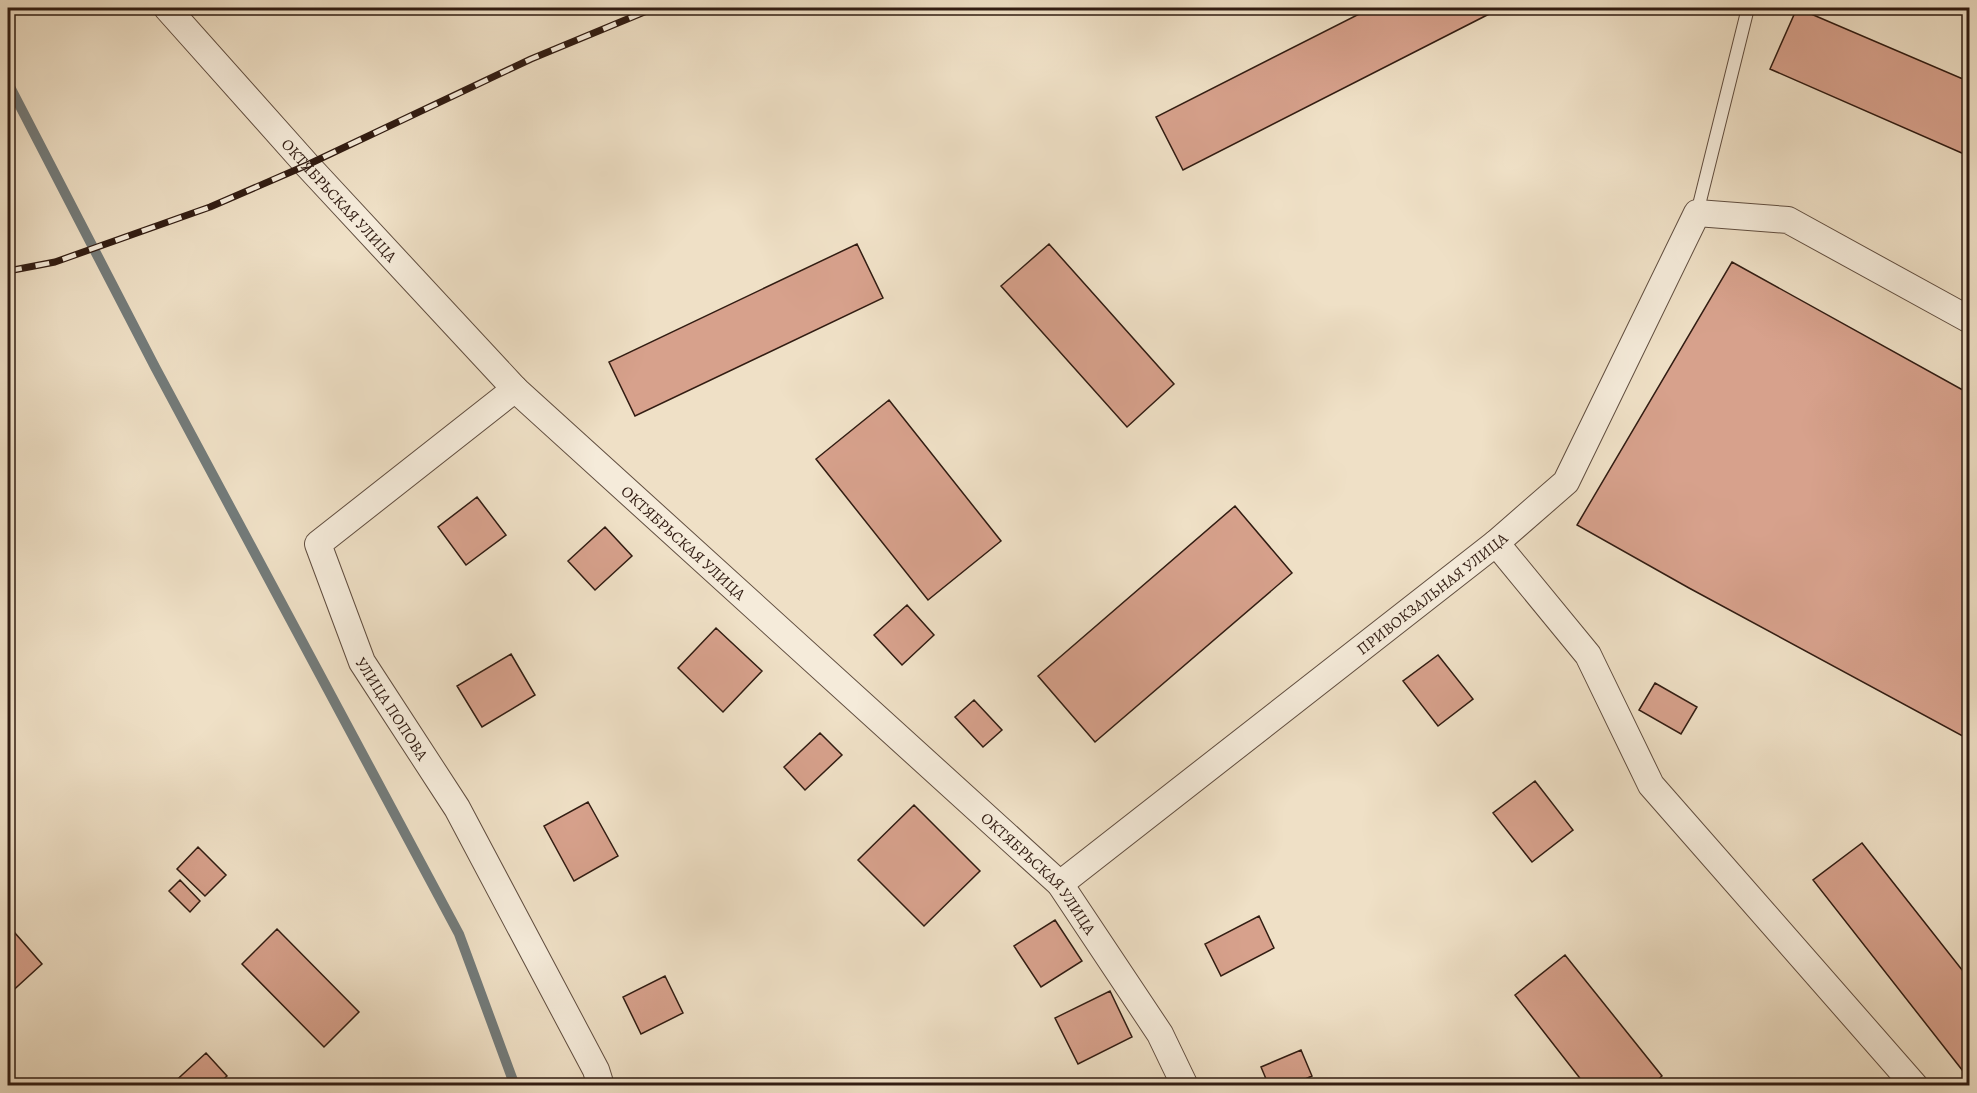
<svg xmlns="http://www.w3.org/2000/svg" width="1977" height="1093" viewBox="0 0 1977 1093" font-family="Alegreya,serif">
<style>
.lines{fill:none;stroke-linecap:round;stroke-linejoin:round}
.stream{stroke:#737b7a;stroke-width:10}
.building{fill:#d7a18c;stroke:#311c12;stroke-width:1.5}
.lane-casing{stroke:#604d3f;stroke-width:14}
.street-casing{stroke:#604d3f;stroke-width:28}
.lane{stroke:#f5ebda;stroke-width:12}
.street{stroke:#f5ebda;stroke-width:26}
.rail-casing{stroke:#311c12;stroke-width:7}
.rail{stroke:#f5ebda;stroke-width:4.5;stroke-dasharray:14;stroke-linecap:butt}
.labels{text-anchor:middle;stroke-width:6;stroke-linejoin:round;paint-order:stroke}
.street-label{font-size:16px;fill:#311c12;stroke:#f5ebda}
</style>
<rect width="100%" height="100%" fill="#efe0c6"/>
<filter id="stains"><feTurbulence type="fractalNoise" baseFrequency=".00333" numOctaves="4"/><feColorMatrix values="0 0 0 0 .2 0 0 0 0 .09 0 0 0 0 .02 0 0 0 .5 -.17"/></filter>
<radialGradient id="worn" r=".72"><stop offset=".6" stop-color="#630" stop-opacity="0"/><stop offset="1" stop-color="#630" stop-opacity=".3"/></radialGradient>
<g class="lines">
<path class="stream" d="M8 83 155 367 459 934 515 1086"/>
</g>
<path class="building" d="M1371 8H1494L1495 11 1183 170 1156 117Z
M1797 8 1970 82V143L1964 154 1770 69Z
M857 244 883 298 635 416 609 362Z
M1049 244 1174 384 1127 427 1001 286Z
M1732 262 1970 394V740L1689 588 1577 525Z
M889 400 1001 541 928 600 816 459Z
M477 497 506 535 466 565 438 527Z
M1235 506 1292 573 1095 742 1038 676Z
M605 527 632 556 595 590 568 561Z
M907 605 934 635 902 665 874 635Z
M716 628 762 671 723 712 678 668Z
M511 654 535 695 482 727 457 686Z
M1438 655 1473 699 1438 726 1403 681Z
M1655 683 1697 707 1681 734 1639 710Z
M974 700 1002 730 983 747 955 717Z
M820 733 842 755 805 790 784 767Z
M1535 781 1573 830 1532 862 1493 813Z
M588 802 618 856 574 881 544 826Z
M914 805 980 871 924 926 858 860Z
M1862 843 1970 980V1080L1813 880Z
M198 847 226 875 205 896 177 869Z
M180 880 200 901 190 912 169 891Z
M1259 916 1274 948 1221 976 1205 944Z
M1055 920 1082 961 1041 987 1014 946Z
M8 925 42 964 8 995Z
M277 929 359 1012 324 1047 242 964Z
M1565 955 1662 1076 1650 1086H1586L1515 995Z
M665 976 683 1013 641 1034 623 997Z
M1110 991 1132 1037 1078 1064 1055 1018Z
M1301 1050 1312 1076 1289 1086H1269L1261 1067Z
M206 1053 227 1076 216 1086H170Z"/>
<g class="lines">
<g class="lane-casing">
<path id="lane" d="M1697 213 1748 8"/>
</g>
<g class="street-casing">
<g id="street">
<path id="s1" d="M167 8 307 165 515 389 1060 884 1160 1034 1185 1086"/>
<path id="s2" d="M515 389 318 544 362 662 457 808 596 1070 601 1086"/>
<path d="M1496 543 1588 655 1651 785 1915 1086"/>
<path id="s3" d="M1060 884 1496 543 1566 482 1697 213 1788 220 1970 320"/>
</g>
</g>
<use href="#lane" class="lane"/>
<use href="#street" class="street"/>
<g class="rail-casing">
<path id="rail" d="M8 271 55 262 210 207 307 165 531 59 654 8"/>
</g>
<use href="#rail" class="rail"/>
</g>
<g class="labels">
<g class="street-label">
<text dy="6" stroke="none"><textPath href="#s1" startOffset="258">ОКТЯБРЬСКАЯ УЛИЦА</textPath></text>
<text dy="6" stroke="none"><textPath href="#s1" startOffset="744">ОКТЯБРЬСКАЯ УЛИЦА</textPath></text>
<text dy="6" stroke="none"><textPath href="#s3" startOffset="472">ПРИВОКЗАЛЬНАЯ УЛИЦА</textPath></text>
<text dy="6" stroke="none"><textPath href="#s2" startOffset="432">УЛИЦА ПОПОВА</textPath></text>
<text dy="6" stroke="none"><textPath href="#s1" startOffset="1230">ОКТЯБРЬСКАЯ УЛИЦА</textPath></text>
</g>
</g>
<rect width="1977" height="1093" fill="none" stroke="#efe0c6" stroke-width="30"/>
<rect x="9" y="9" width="1959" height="1075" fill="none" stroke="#311c12" stroke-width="3"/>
<rect x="15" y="15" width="1947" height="1063" fill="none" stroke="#311c12" stroke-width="1.5"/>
<rect width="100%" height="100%" filter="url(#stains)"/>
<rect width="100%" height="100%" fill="url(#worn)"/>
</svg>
